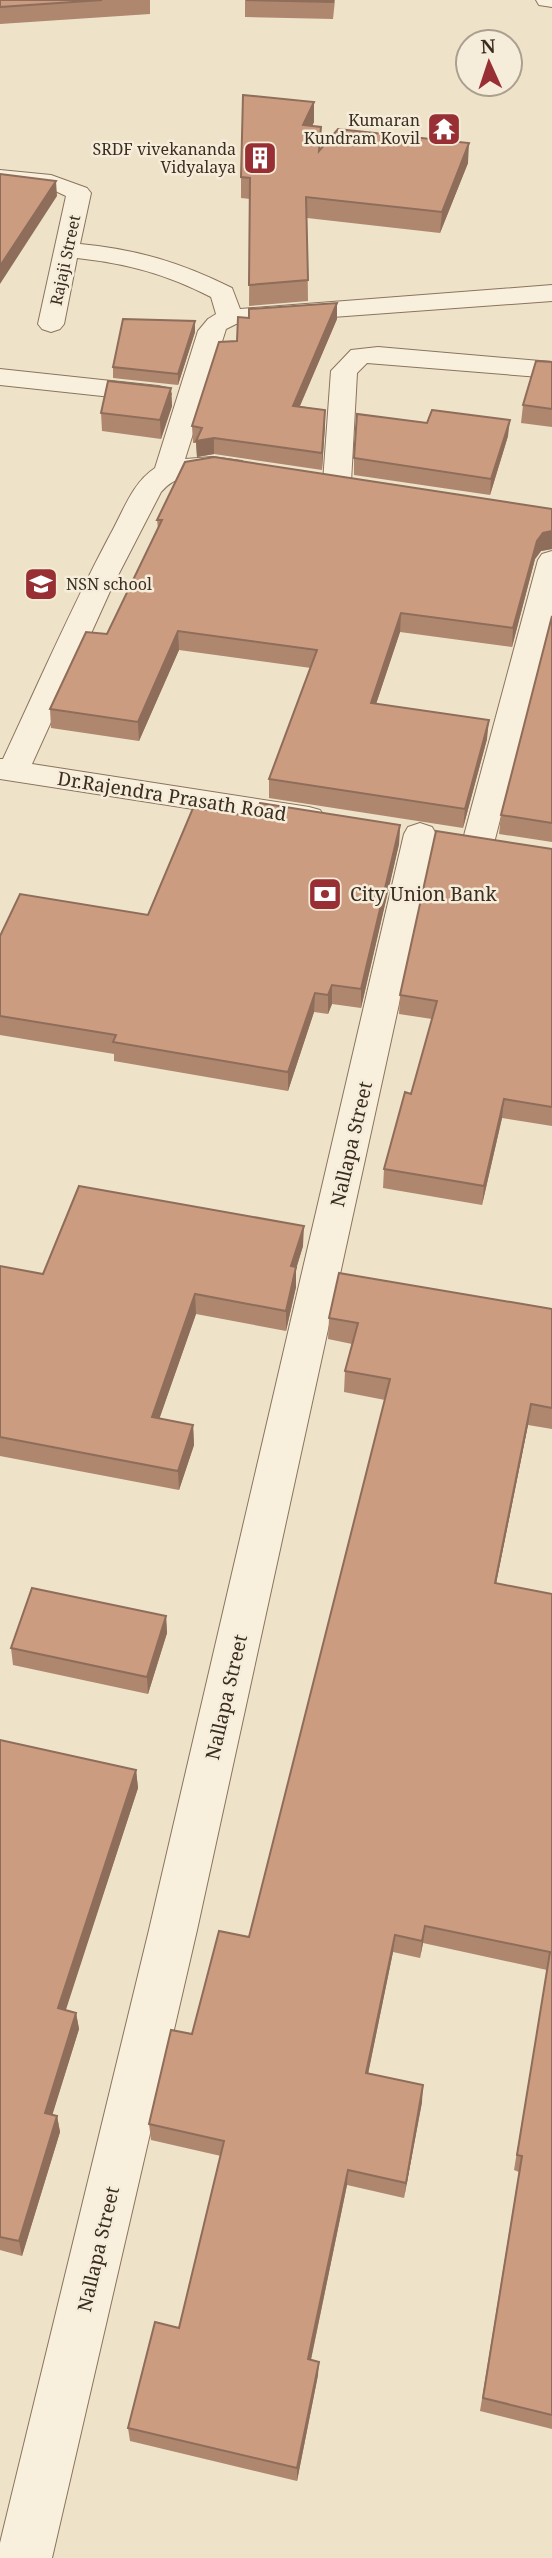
<svg xmlns="http://www.w3.org/2000/svg" width="552" height="2558" viewBox="0 0 552 2558" font-family="'Noto Serif',serif">
<style>
.lines{fill:none;stroke-linecap:round;stroke-linejoin:round}
.minor-casing{stroke:#8a745e;stroke-width:2}
.minor{fill:#f9efdd;fill-rule:evenodd}
.wall{fill:#af866e}
.shaded-wall{fill:#8e6d5a}
.building{fill:#cb9c80;stroke:#8e6d5a;stroke-width:2}
.labels{text-anchor:middle;stroke-width:5;stroke-linejoin:round;paint-order:stroke}
.far-poi-label{font-size:16px;fill:#3b2d21;stroke:#f5ecd9;text-anchor:end}
.far-street-label{font-size:16px;fill:#3b2d21;stroke:#f5ecd9}
.street-label{font-size:19px;fill:#3b2d21;stroke:#f5ecd9}
.poi-label{font-size:19px;fill:#3b2d21;stroke:#f5ecd9;text-anchor:start}
</style>
<rect width="100%" height="100%" fill="#eee2c9"/>
<g class="lines">
<g class="minor-casing">
<path id="minor" d="M536 0H552V7L539 5Z
M0 170 51 175 87 188 91 193 80 244C136 249 182 263 232 288L240 309 552 285V301L236 324 226 329 185 459 212 457 242 461 246 467 242 473C213 480 184 465 161 492L112 587 32 764 309 807 320 810 325 817 320 824 309 827 0 779V759H3C38 684 71 608 110 535 123 512 132 483 155 468L198 331 208 319 216 314 211 297C165 274 130 264 77 258L64 324 60 329 51 332 42 329 38 324 66 196 51 189 0 184Z
M378 347 552 362V378L367 363 357 373 351 482 347 488 337 490 327 488 323 482 331 371 351 350Z
M0 369 158 386 167 388 171 394 167 400 158 402 0 385Z
M552 551V617L494 843 490 851 478 854 466 851 462 843 538 560 542 554Z
M420 823 432 827 436 834 197 1930 52 2558H0V2543L149 1930 404 834 408 827Z"/>
</g>
<use href="#minor" class="minor"/>
</g>
<path class="wall" d="M0 0H150V14L0 24Z
M245 0H335L333 19 245 17Z
M314 102V122L312 126 321 149 468 163 440 233 307 218 308 301 249 306 250 199 241 198V177Z
M337 319 300 406 325 410 322 470 214 454 197 457 196 443H193L192 426 237 341Z
M195 332 178 385 113 378V367Z
M552 362V427L521 423 523 405Z
M171 388 172 406 161 439 102 431 101 413Z
M427 423 508 436 490 495 354 475V458Z
M552 509V549L541 551 535 559 512 647 400 632 376 704 487 739 463 828 269 798V779L311 668 179 650 139 741 51 728 50 709 107 634 158 529 157 520Z
M552 616V842L499 834 501 815Z
M255 817 400 825 399 844 361 1008 332 1004 328 1014 314 1012 288 1091 114 1061V1054L0 1035V936L148 915Z
M552 849V1126L502 1118 482 1205 383 1188 384 1169 411 1094 432 1019 399 1014 400 995Z
M303 1246 296 1269V1287L286 1331 196 1314 159 1419 193 1425 194 1445 179 1490 0 1456V1266L43 1274Z
M552 1309V1429L528 1425 496 1584 552 1594V2429L480 2411 519 2172 514 2170 547 1970 423 1943 420 1958 393 1952 368 2073 422 2102 404 2198 347 2185 311 2360 318 2375 297 2481 130 2441 128 2428 179 2328 221 2156 151 2140 149 2124 192 2034 249 1937 385 1400 344 1392 345 1371 352 1344 328 1339 329 1318Z
M166 1616 167 1633 148 1694 13 1665 11 1648Z
M0 1740 136 1770 138 1788 65 2010 76 2013 79 2029 52 2115 57 2116 60 2132 22 2256 0 2250Z"/>
<path class="shaded-wall" d="M314 102V122L303 145V125Z
M469 143 468 163 440 233 442 212Z
M56 181 57 196 0 284V266Z
M337 303V319L293 422V406Z
M195 321V332L178 385V374Z
M171 388 172 406 161 439 160 420Z
M325 410V426L322 470V453Z
M510 420 508 436 490 495 491 479Z
M214 438V454L197 457 196 441Z
M552 531V549L541 551 535 559 512 647 513 628 537 541 543 533Z
M401 613 400 632 370 722 371 703Z
M178 631 179 650 139 741 138 722Z
M489 720 487 739 463 828 465 809Z
M400 825 399 844 361 1008V989Z
M332 985V1004L328 1014V995Z
M315 993 314 1012 288 1091V1072Z
M504 1099 502 1118 482 1205 484 1186Z
M304 1226 303 1246 296 1269V1287L286 1331V1311L291 1266Z
M195 1294 196 1314 153 1437 152 1417Z
M531 1404 528 1425 492 1603 495 1583Z
M193 1425 194 1445 179 1490 178 1471Z
M166 1616 167 1633 148 1694 147 1677Z
M136 1770 138 1788 61 2025 58 2008Z
M425 1926 423 1943 420 1958 422 1941Z
M395 1935 393 1952 365 2089 366 2073Z
M76 2013 79 2029 48 2129 45 2113Z
M423 2085 422 2102 404 2198 406 2183Z
M57 2116 60 2132 22 2256 19 2241Z
M348 2170 347 2185 308 2373V2359Z
M319 2362 318 2375 297 2481V2468Z"/>
<path class="building" d="M0 0H102L0 7Z
M246 0H333V2Z
M243 95 314 102 303 125 321 127 319 151 338 129 469 143 442 212 306 197 308 280 249 285 250 178 241 177Z
M0 174 56 181 0 266Z
M337 303 293 406 325 410 322 453 214 438 196 441 202 428 192 426 219 342 237 341 238 317 249 318V309Z
M123 319 195 321 178 374 113 367Z
M536 361 552 362V409L523 405Z
M108 381 171 388 160 420 101 413Z
M432 410 510 420 491 479 354 458 357 414 427 423Z
M214 457 552 509V531L543 533 537 541 513 628 401 613 371 703 489 720 465 809 269 779 317 650 178 631 138 722 50 709 86 632 107 634 162 520H157L185 462Z
M552 616V823L501 815Z
M260 803 400 825 361 989 332 985 328 995 315 993 288 1072 113 1042 116 1035 0 1016V936L20 894 148 915 193 808 255 817Z
M436 831 552 849V1107L504 1099 484 1186 384 1169 405 1092 411 1094 437 1001 400 995Z
M79 1186 304 1226 291 1266 296 1267 286 1311 195 1294 152 1417 193 1425 178 1471 0 1437V1266L43 1274Z
M339 1273 552 1309V1408L531 1404 495 1583 552 1594V2415L483 2398 522 2156 517 2155 550 1952 425 1926 422 1941 395 1935 366 2073 423 2085 406 2183 348 2170 308 2359 319 2362 297 2468 128 2428 155 2322 179 2328 224 2141 149 2124 171 2030 192 2034 219 1931 249 1937 390 1379 345 1371 358 1323 329 1318Z
M32 1588 166 1616 147 1677 11 1648Z
M0 1740 136 1770 58 2008 76 2013 45 2113 57 2116 19 2241 0 2237Z"/>
<defs>
<g id="temple-square" transform="scale(1.75)"><rect x="-9" y="-9" width="18" height="18" rx="4" fill="#982f34" stroke="#f5ecd9"/><path d="M0-6L5-2H3V0L6.5 2.5H4V6H1.5V3h-3V6H-4V2.5H-6.5L-3 0V-2H-5Z" fill="#fff"/></g>
<g id="building-square" transform="scale(1.75)"><rect x="-9" y="-9" width="18" height="18" rx="4" fill="#982f34" stroke="#f5ecd9"/><path d="M-4-6H4V6H1V3H-1V6H-4ZM-2.5-4.3h1.7v1.8h-1.7ZM.8-4.3h1.7v1.8H.8ZM-2.5-1h1.7V.8h-1.7ZM.8-1h1.7V.8H.8Z" fill="#fff"/></g>
<g id="school-square" transform="scale(1.75)"><rect x="-9" y="-9" width="18" height="18" rx="4" fill="#982f34" stroke="#f5ecd9"/><path d="M0-5L7-2L0 1L-7-2ZM-4 1L0 2.5L4 1V4Q0 6-4 4Z" fill="#fff"/></g>
<g id="bank-square" transform="scale(1.75)"><rect x="-9" y="-9" width="18" height="18" rx="4" fill="#982f34" stroke="#f5ecd9"/><path d="M-6-4H6V4H-6ZM0-2.3a2.3 2.3 0 1 0 0 4.6a2.3 2.3 0 1 0 0-4.6Z" fill="#fff"/></g>
</defs>
<g fill-rule="evenodd">
<use href="#temple-square" x="444" y="129"/>
<use href="#building-square" x="260" y="158"/>
<use href="#school-square" x="41" y="584"/>
<use href="#bank-square" x="325" y="894"/>
</g>
<g class="labels">
<g class="far-poi-label">
<text x="420" y="126">Kumaran<tspan x="420" dy="18">Kundram Kovil</tspan></text>
<text x="236" y="155">SRDF vivekananda<tspan x="236" dy="18">Vidyalaya</tspan></text>
<text x="66" y="590" text-anchor="start">NSN school</text>
</g>
<g class="far-street-label">
<text transform="translate(65 260) rotate(-78)" y="6">Rajaji Street</text>
</g>
<g class="street-label">
<text transform="translate(172 796) rotate(9)" y="7">Dr.Rajendra Prasath Road</text>
<text transform="translate(351 1144) rotate(-77)" y="7">Nallapa Street</text>
<text transform="translate(226 1697) rotate(-77)" y="7">Nallapa Street</text>
<text transform="translate(98 2249) rotate(-77)" y="7">Nallapa Street</text>
</g>
<g class="poi-label">
<text x="350" y="901">City Union Bank</text>
</g>
</g>
<g transform="translate(489 63) rotate(357)"><circle r="33" fill="#f5ecd9" stroke="#aba08f" stroke-width="2"/>
<path d="M0-5L12 26L0 18L-12 26Z" fill="#982f34"/>
<text y="-10" font-size="19" font-weight="bold" text-anchor="middle" fill="#3b2d21">N</text>
</g>
</svg>
